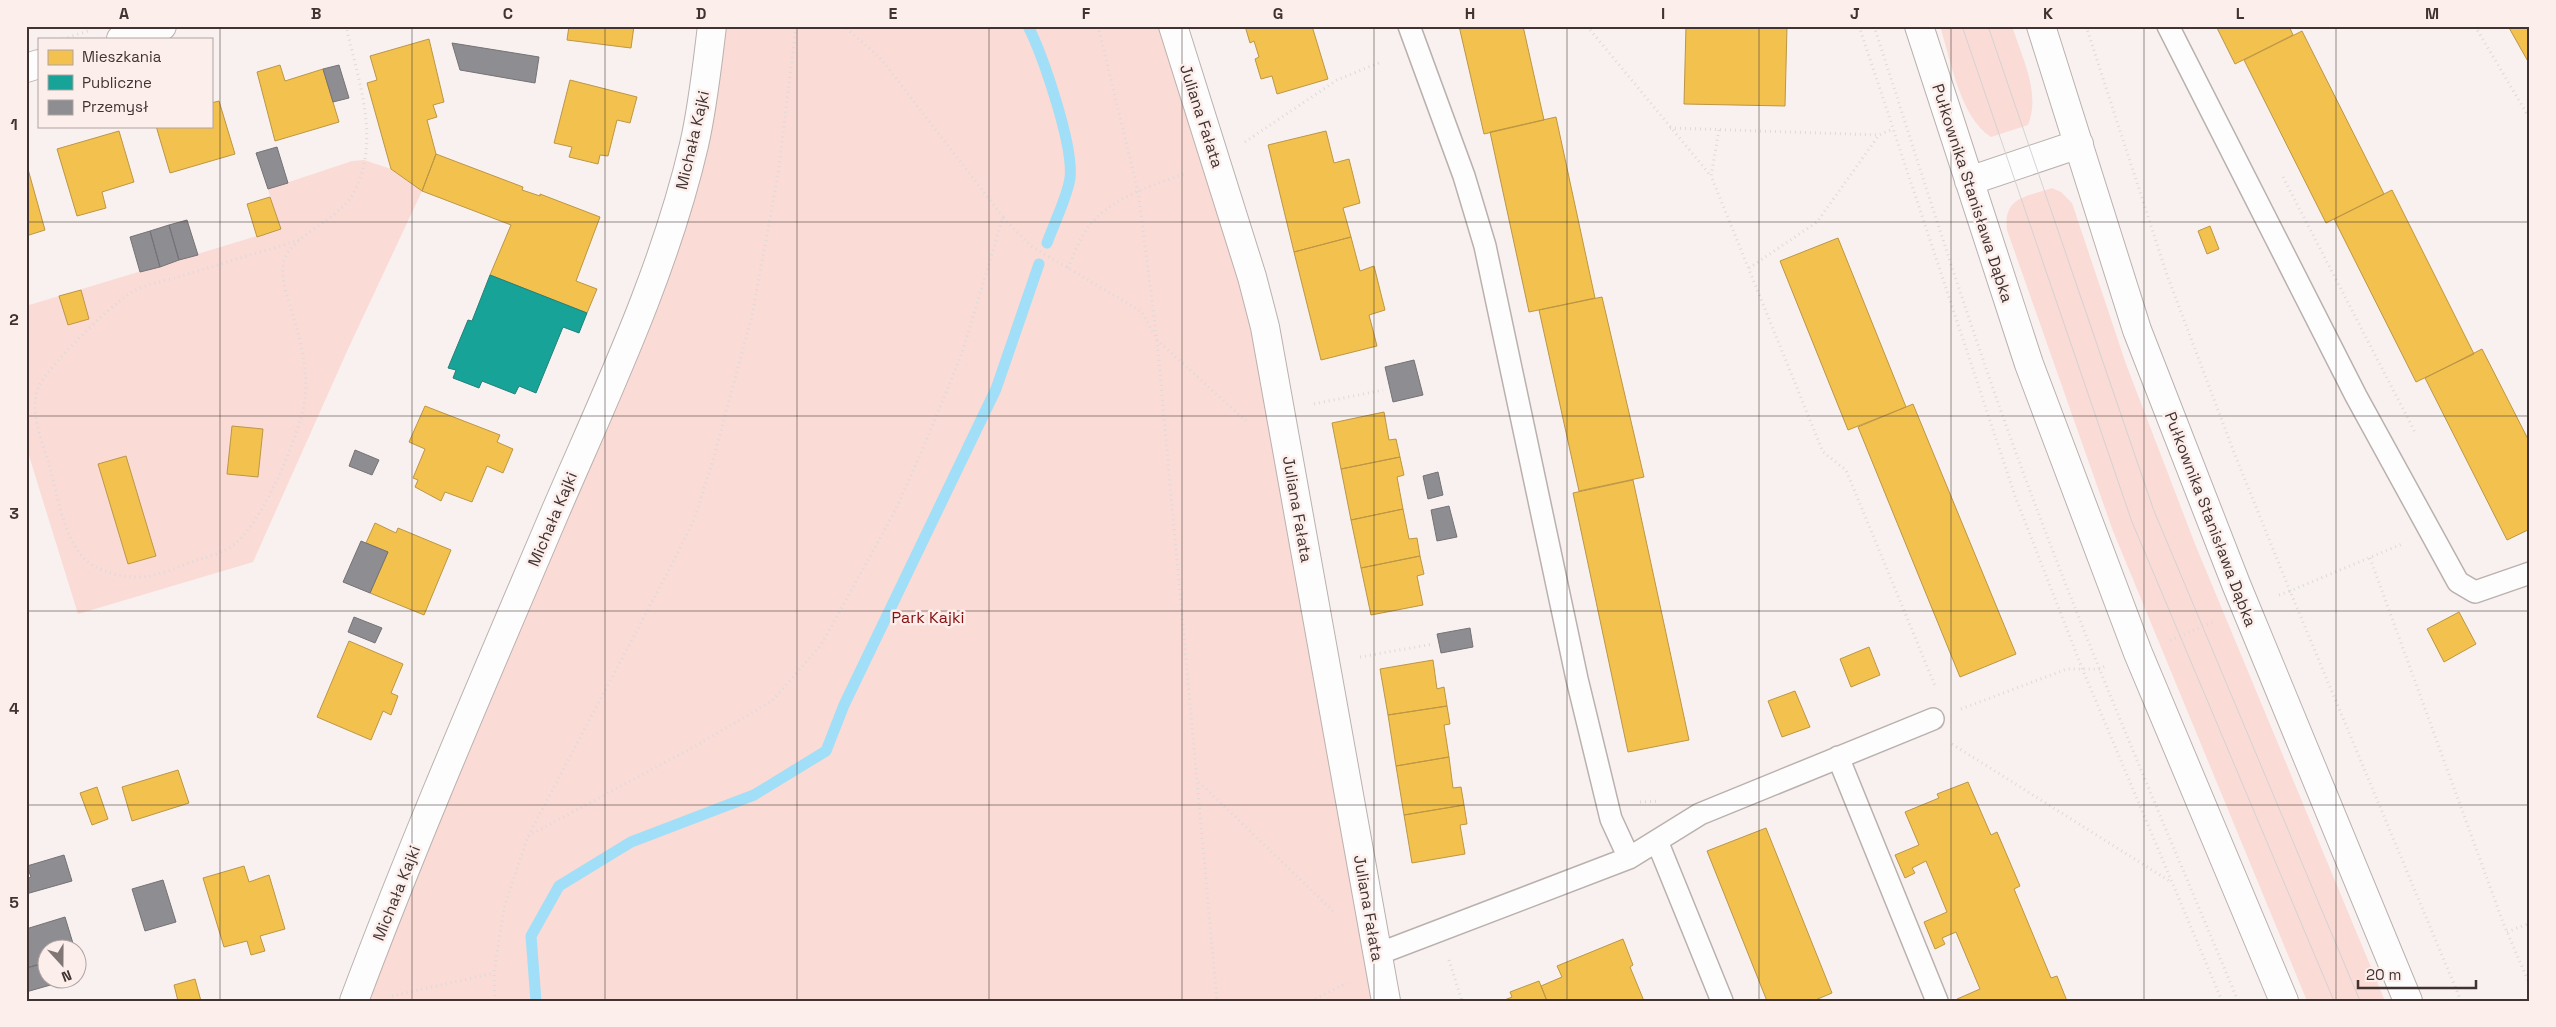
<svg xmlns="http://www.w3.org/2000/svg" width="2556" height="1027" viewBox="0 0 2556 1027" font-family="'Space Grotesk',sans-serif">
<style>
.green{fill:#fadbd6}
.homes{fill:#f2c14e;stroke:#bd9645}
.public{fill:#17a398;stroke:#238179}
.industry{fill:#8d8d92;stroke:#767275}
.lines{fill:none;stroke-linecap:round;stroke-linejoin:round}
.stream{stroke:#a0dff7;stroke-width:11}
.lane-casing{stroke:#bab1af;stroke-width:24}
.street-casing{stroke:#bab1af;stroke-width:30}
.secondary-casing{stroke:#bab1af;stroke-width:30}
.path{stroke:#dddad9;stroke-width:3;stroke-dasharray:1 4;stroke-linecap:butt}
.lane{stroke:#fefdfd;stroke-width:21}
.street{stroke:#fefdfd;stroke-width:28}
.secondary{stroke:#fefdfd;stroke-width:28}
.tram{stroke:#d5d2d2;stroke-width:1}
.grid{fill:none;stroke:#403331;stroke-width:1;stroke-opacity:0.55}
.labels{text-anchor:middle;stroke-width:5;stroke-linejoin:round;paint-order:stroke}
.street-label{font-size:16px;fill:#403331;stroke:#fceeeb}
.park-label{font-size:16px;fill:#890c0e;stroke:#fceeeb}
.neatline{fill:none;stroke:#403331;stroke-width:2}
.grid-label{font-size:16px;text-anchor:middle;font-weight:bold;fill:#403331}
</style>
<rect width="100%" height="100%" fill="#f8f1ef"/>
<path class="green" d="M712 26H1173L1252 277 1386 1001H354L635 326Z
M1940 26H2012C2022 58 2041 93 2028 125L1991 137C1960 117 1951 61 1940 26Z
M364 160 391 169 422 191 348 349 253 562 78 614 26 446V306L280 229 268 189 352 161Z
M2052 188 2061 192 2072 203 2126 364 2195 544 2385 1001H2307L2113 531 2007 230C2003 197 2026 197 2052 188Z"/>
<path class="homes" d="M569 26H634L631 48 567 40Z
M1245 26H1312L1328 79 1277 94 1272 76 1261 79 1255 59 1259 57 1254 41 1250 43Z
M1459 26H1523L1544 120 1484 134Z
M1686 26H1787L1785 106 1684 104Z
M2216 26H2289L2293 35 2235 64Z
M2508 26H2530V65Z
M2302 31 2384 194 2326 223 2244 60Z
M429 39 444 102 433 105 437 117 427 120 436 154 422 191 391 169 367 83 377 80 370 56Z
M280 65 285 81 323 69 339 122 275 141 257 72Z
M570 80 637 97 630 123 617 120 608 156 600 155 598 164 569 157 572 147 554 143Z
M219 101 235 154 170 173 156 126H211V103Z
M1556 117 1595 298 1529 312 1490 132Z
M119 131 134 182 102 192 106 208 77 216 57 149Z
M1326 131 1334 163 1349 159 1360 203 1343 208 1351 237 1294 252 1268 145Z
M436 154 523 187 522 190 540 196V194L600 217 576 281 597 289 587 313 490 275 511 225 422 191Z
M26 162 45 230 26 236Z
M2392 190 2474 354 2416 382 2334 219Z
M270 197 281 229 257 237 247 204Z
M2210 226 2219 249 2207 254 2198 231Z
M1351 237 1360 271 1374 266 1385 310 1369 315 1377 346 1321 360 1294 252Z
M1838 238 1906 407 1848 430 1780 261Z
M81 290 89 319 68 325 59 296Z
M1602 297 1644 477 1579 491 1539 310Z
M2482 349 2530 443V529L2507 540 2425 378Z
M1913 404 2016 654 1960 677 1858 427Z
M425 406 500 435 497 442 513 449 503 473 487 466 472 502 445 492 441 501 415 487 418 480 413 478 425 449 409 442Z
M1384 412 1389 440 1396 439 1400 457 1341 469 1332 423Z
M232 426 263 429 258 477 227 474Z
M126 456 156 556 128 564 98 464Z
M1400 457 1404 475 1397 477 1403 509 1351 520 1341 469Z
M1633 480 1689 740 1628 752 1573 493Z
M1403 509 1409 539 1417 538 1420 556 1361 568 1351 520Z
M375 523 396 533 398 528 451 550 424 615 370 593 388 552 366 543Z
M1420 556 1424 574 1417 576 1423 605 1371 615 1361 568Z
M2459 612 2476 644 2444 662 2427 629Z
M349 641 403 664 391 693 398 696 391 715 383 711 371 740 317 717Z
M1869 647 1880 675 1851 687 1840 659Z
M1433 660 1437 689 1444 687 1447 706 1388 715 1380 669Z
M1795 691 1810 727 1782 737 1768 701Z
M1447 706 1450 724 1444 725 1449 757 1396 766 1388 715Z
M1449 757 1453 788 1461 787 1464 805 1404 815 1396 766Z
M178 770 189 803 132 821 122 787Z
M1968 782 1991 835 1997 832 2020 886 2014 889 2051 978 2057 976 2067 1001H1958L1957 999 1980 989 1956 932 1942 938 1945 944 1935 949 1924 922 1947 912 1926 861 1912 868 1915 873 1905 878 1895 855 1919 845 1905 812 1939 798 1937 794Z
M97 787 108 819 92 825 80 793Z
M1464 805 1467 824 1460 825 1465 854 1412 863 1404 815Z
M1766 828 1832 993 1813 1001H1767L1707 851Z
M244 866 249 882 269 875 285 929 260 936 265 951 251 955 247 941 224 947 203 878Z
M1623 939 1633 965 1630 967 1644 1001H1547L1541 986 1562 977 1557 966Z
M195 979 201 1001H178L174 985Z
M1539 981 1547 1001H1502L1512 997 1510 992Z"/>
<path class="public" d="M490 275 587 313 579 333 563 327 536 393 519 386 515 394 482 381 479 388 453 378 456 370 448 368 468 320 472 321Z"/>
<path class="industry" d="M452 43 539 57 535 83 460 70Z
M339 65 349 98 333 102 323 69Z
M277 147 288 183 268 189 256 153Z
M187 220 198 255 179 260 169 225Z
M169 225 179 260 160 267 150 231Z
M150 231 160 267 140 272 130 237Z
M1414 360 1423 395 1393 402 1385 367Z
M355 450 379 460 372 475 349 466Z
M1438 472 1443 495 1428 499 1423 476Z
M1449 506 1457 537 1437 541 1431 510Z
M361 541 388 552 370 593 343 582Z
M354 617 382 628 375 643 348 632Z
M1470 628 1473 647 1441 653 1437 634Z
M64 855 72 881 26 894V879L31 877 27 866Z
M163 880 176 922 145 931 132 889Z
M65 917 75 950H48V962L26 968V929Z
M48 962V980H68L26 992V968Z"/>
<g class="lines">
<path class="stream" d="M1028 26C1043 56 1074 146 1070 178 1068 195 1053 226 1047 243
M536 1001 531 936 559 886 631 842 754 795 826 751 844 705 996 389 1039 264"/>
<g class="lane-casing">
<path id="lane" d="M1409 26 1464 176 1485 246 1577 679 1611 819 1629 858
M2168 26 2356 396 2458 582 2475 592 2530 573
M1838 757 1937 1001
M1657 841 1722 1001
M1378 954 1629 858 1700 814 1933 719"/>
</g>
<g class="street-casing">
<path id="street" d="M1173 26 1252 277 1265 327 1386 1001
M121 39 162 26
M26 68 39 64
M354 1001C415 838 485 677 553 517 605 396 664 274 694 145 703 106 707 66 712 26"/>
</g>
<g class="secondary-casing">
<path id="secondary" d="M1919 26 2029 364 2138 653 2284 1001
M2041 26 2137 330 2236 584 2408 1001
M1969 181 2079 144"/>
</g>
<path class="path" d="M1098 26 1138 191 1157 340 1217 1001
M1587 26 1711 176
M1859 26 2015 496 2082 668 2222 1001
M1874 26C1927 189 1977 352 2038 512 2100 677 2170 838 2238 1001
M2086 26 2167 275 2235 455 2290 591 2402 544
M2475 26 2530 119
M63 39 88 31
M1670 128 1879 135
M1719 130 1711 176 1823 452 1846 470 1936 688
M1245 142 1337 80 1381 62
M2283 177 2416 434
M2527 197 2530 198
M1003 218 1031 246 1142 312 1157 340 1246 421
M299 240C258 253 217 265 175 278 161 282 141 285 129 294 107 309 51 363 39 386 28 409 42 441 49 464 57 493 62 532 82 556 95 573 130 580 150 576 166 573 182 565 197 560 210 556 226 552 236 543 263 519 291 452 301 418 312 381 302 345 291 309 287 296 282 282 283 267 284 238 338 221 353 194 382 141 358 80 346 26
M1068 268C1074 255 1080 237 1089 226 1112 197 1151 186 1184 174
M1749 268 1817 222 1879 135 1893 129
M1314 404 1383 390
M2370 558 2504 925 2530 985
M2279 595 2290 591 2461 1001
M2170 640 2215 621
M1360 657 1433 644
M1961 709 2067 669H2099L2106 666
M1952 744 2171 882
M1199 782 1333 911
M1640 802 1659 801
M528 836 699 744 772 701 821 645 895 511 924 446 962 353 1003 217 881 59 844 26
M2507 932 2530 923
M1449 960 1462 1001
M392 996 494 973
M495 1001 494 973 504 908 528 836 671 566 694 520 711 467 752 316 778 175 796 26
M1311 1001 1347 983"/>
<use href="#lane" class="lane"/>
<use href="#street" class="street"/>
<use href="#secondary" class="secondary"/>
<path class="tram" d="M1962 26 2132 522 2334 1001
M1988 26 2154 511 2360 1001"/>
</g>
<path class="grid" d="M220 26V1001M412 26V1001M605 26V1001M797 26V1001M989 26V1001M1182 26V1001M1374 26V1001M1567 26V1001M1759 26V1001M1951 26V1001M2144 26V1001M2336 26V1001M26 222H2530M26 416H2530M26 611H2530M26 805H2530"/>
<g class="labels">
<g class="street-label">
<text transform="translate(1202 116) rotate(72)" y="6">Juliana Fałata</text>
<text transform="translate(692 140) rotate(-77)" y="6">Michała Kajki</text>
<text transform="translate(1973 193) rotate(72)" y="6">Pułkownika Stanisława Dąbka</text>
<text transform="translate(1298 509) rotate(80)" y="6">Juliana Fałata</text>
<text transform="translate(552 519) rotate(-67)" y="6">Michała Kajki</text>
<text transform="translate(2211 519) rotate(69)" y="6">Pułkownika Stanisława Dąbka</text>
<text transform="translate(396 893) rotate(-68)" y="6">Michała Kajki</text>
<text transform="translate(1369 908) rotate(80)" y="6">Juliana Fałata</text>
</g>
<g class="park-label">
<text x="928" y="623">Park Kajki</text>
</g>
</g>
<rect width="2556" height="1027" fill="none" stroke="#fceeeb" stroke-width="55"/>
<rect x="38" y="38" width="175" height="90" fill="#fceeeb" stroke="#b1a3a1"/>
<rect x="48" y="50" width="25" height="15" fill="#f2c14e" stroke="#b1a3a1"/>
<text x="82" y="62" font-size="15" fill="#403331">Mieszkania</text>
<rect x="48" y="75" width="25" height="15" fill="#17a398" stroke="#b1a3a1"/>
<text x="82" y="88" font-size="15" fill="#403331">Publiczne</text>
<rect x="48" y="100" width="25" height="15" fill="#8d8d92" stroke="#b1a3a1"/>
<text x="82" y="112" font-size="15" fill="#403331">Przemysł</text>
<g transform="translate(62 964) rotate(159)"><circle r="24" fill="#fceeeb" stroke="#b1a3a1"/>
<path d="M0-4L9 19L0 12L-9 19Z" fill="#807674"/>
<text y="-8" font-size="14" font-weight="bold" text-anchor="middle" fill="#403331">N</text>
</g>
<path d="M2358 980v8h118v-8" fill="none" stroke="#403331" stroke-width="2.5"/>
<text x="2366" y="980" font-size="15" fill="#403331" stroke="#fceeeb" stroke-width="4" paint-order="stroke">20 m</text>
<rect x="28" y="28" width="2500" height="972" class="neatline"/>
<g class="grid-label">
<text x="124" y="19">A</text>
<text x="316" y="19">B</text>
<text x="508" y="19">C</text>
<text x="701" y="19">D</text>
<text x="893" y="19">E</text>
<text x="1086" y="19">F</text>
<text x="1278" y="19">G</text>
<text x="1470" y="19">H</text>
<text x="1663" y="19">I</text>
<text x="1855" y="19">J</text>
<text x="2048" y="19">K</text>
<text x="2240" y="19">L</text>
<text x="2432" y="19">M</text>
<text x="14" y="130">1</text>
<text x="14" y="325">2</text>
<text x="14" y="519">3</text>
<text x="14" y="714">4</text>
<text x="14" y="908">5</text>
</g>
</svg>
